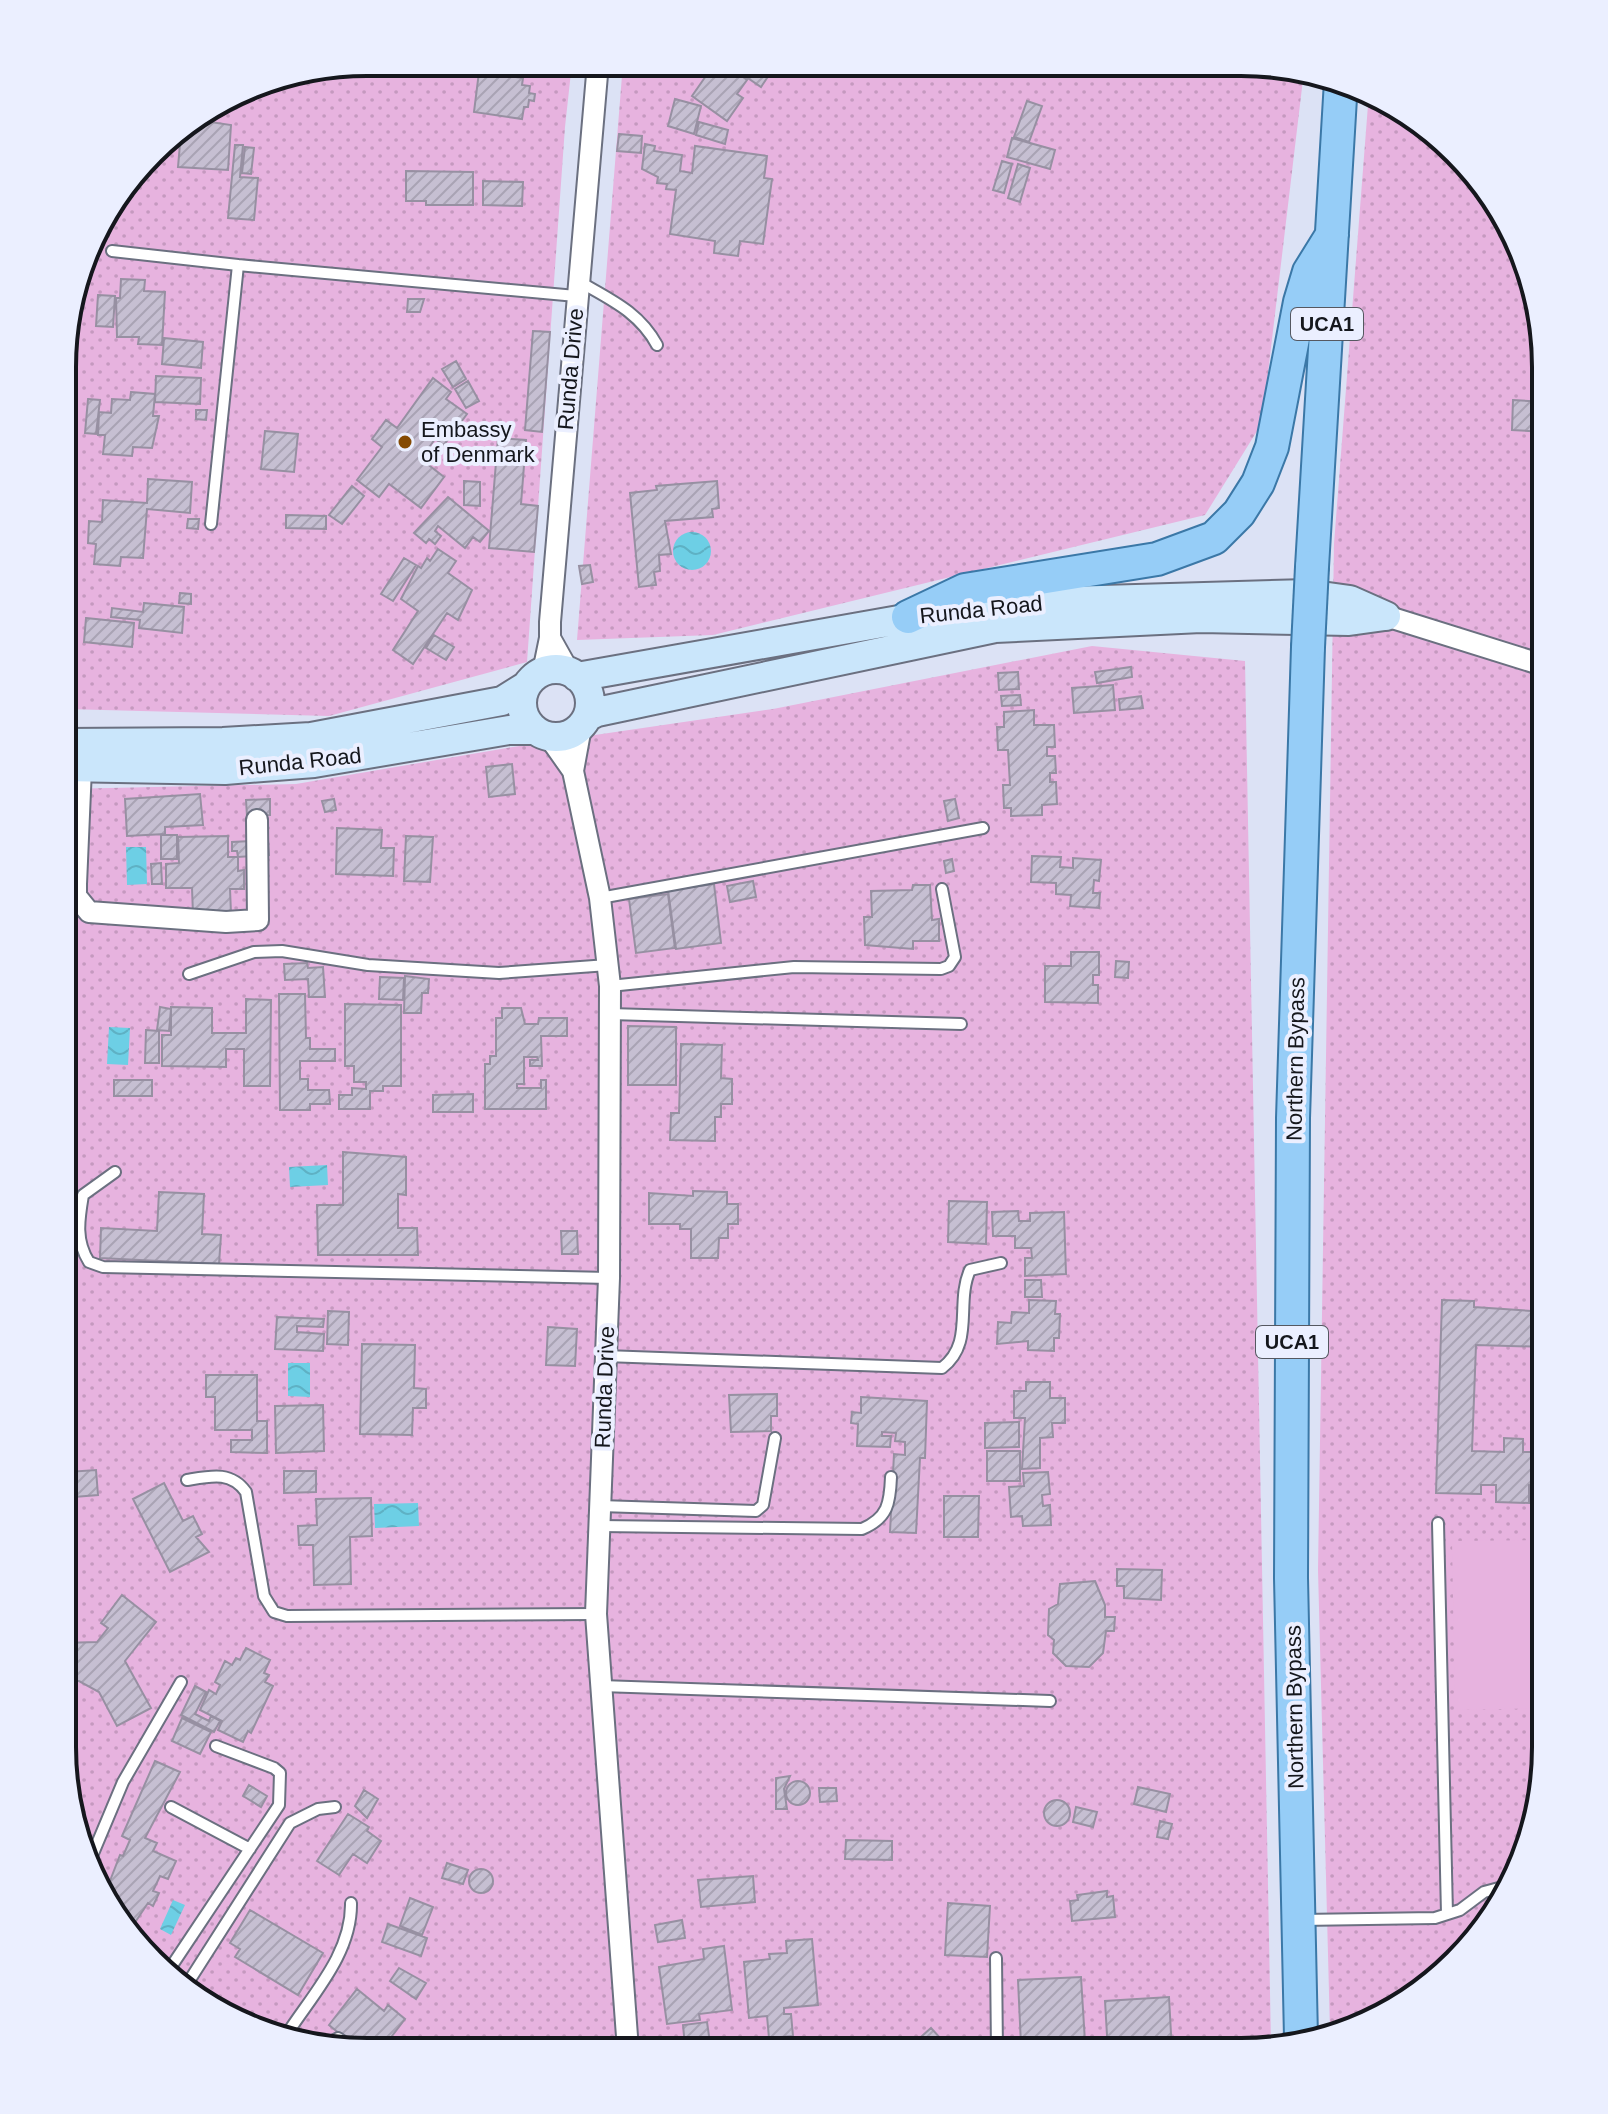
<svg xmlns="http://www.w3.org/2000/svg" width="1608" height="2114" viewBox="0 0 1608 2114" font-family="Helvetica,sans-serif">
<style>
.park{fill:url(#park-dots)}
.pitch{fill:#e7b3df}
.water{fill:url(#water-waves)}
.building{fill:url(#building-hatch);stroke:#9790a2;stroke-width:2}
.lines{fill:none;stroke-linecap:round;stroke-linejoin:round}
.lane-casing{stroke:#6b7080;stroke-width:14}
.street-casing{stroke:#6b7080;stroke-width:24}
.secondary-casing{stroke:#6b7080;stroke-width:32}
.primary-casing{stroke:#3b78a7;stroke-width:36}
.lane{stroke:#fff;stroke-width:10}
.street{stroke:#fff;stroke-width:20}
.secondary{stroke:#cae6fb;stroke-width:28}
.primary{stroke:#96cdf7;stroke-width:32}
.primary-bridge-casing{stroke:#3b78a7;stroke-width:36;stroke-linecap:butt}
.primary-bridge{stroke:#96cdf7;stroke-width:32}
.poi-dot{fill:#854a03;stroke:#ebefff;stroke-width:3}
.labels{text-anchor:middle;stroke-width:8;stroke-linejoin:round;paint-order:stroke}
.shield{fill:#ebefff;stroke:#555861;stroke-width:2}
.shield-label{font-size:20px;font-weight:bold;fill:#15171d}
.street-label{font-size:22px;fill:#15171d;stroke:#ebefff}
.poi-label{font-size:22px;fill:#15171d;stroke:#ebefff;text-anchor:start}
.rim{fill:none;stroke:#15171d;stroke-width:4}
</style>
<defs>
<pattern id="park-dots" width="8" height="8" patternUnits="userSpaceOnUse" patternTransform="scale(2)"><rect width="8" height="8" fill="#e7b3df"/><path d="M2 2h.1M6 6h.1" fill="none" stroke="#c599bf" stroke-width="1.8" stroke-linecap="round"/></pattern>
<pattern id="water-waves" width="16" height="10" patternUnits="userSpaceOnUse" patternTransform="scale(2)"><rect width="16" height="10" fill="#6dcfe5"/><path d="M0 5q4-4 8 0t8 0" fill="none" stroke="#5eb1c4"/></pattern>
<pattern id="building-hatch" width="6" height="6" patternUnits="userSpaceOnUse" patternTransform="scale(2)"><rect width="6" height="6" fill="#c6bfd2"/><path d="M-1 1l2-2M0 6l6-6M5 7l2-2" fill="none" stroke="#a9a3b4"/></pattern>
</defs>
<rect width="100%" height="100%" fill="#dce2f5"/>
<path class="park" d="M367 62 572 63 565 127 527 662 329 716 64 709 65 327 103 215 166 137 269 78Z
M623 63 1281 65 1304 71 1262 423 1205 515 713 635 577 640Z
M1369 92 1426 125 1514 232 1546 367 1545 1767 1530 1845 1495 1916 1442 1976 1376 2020 1330 2031 1318 1570 1334 544Z
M1092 646 1245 661 1271 2045 1241 2052 328 2049 197 2000 138 1948 94 1882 62 1747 64 789 296 784 513 747 773 709Z"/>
<path class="pitch" d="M1545 1540V1708L1455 1710 1452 1541Z"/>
<path class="water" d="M673 551a19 19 0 1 1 38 0a19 19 0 1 1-38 0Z
M126 847H146L147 884 127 885Z
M109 1027 130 1028 128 1065 107 1064Z
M327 1165 328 1185 290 1187 289 1167Z
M288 1363H310V1397L288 1396Z
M418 1503 419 1526 375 1528 374 1504Z
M173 1900 185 1905 171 1935 160 1929Z"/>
<path class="building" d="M494 62 524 67 521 77 492 69Z
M715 63H724L747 80 737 94 743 98 727 121 692 96Z
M726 63H777L761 87Z
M479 72 523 78 522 85 530 86 529 93 535 94 534 101 529 100 528 107H524L522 119 474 112Z
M675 99 701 106 694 134 668 126Z
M1027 101 1042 106 1029 142 1014 137Z
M197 120 231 125 228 170 178 167 180 144H170L171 135Z
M699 122 728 130 725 144 696 135Z
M619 134 642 136 641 153 617 151Z
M1012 138 1055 150 1050 169 1007 157Z
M645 144 655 146 654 151 682 155 680 171 692 173 695 146 767 156 764 178 772 179 763 244 740 241 738 256 714 253 715 241 670 234 676 190 666 189 667 184 657 183 658 177 642 169Z
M235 145H243L240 177 258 178 254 220 228 218Z
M245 147 254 148 251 174 242 173Z
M1002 161 1012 164 1004 193 993 190Z
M1018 164 1030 168 1020 202 1008 198Z
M406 171 473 172V205H426V201H406Z
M483 181 523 182 522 206 483 205Z
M121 279 145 280 144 291 165 292 162 345 138 344 139 337H117L116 298H120Z
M98 295 115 296 113 327 96 326Z
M408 299H424L420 312H407Z
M533 331 550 332 542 432 525 430Z
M164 338 203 342 201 368 162 364Z
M456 361 466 379 453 387 442 369Z
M156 376 201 378 200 404 155 402Z
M433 378 451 392 446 399 467 414 444 445 435 439 421 459 444 477 421 508 389 484 379 497 357 480 382 447 372 439 386 420 397 428Z
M468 381 479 401 466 408 455 389Z
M131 392 155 394 153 416H159L152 448 133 447 132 456 103 454 105 435H98L99 412 111 413 112 399 130 400Z
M88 399 100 400 96 434 85 433Z
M1513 400 1546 402V432L1512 430Z
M196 410H207L206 420 196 419Z
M265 431 298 434 294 472 261 469Z
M498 438 526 440 521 504 538 506 534 552 489 548Z
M148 479 192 482 190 513 147 509 143 558 121 557 120 566 94 564 96 544 88 543 89 521 102 522 103 500 147 503Z
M464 481 480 482V506L464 505Z
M717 481 719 508 712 509 713 517 665 521 671 554 659 555 660 571 654 572 656 585 639 587 630 493 657 490 656 486Z
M352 486 364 496 342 524 329 515Z
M448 497 489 531 480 542 473 537 465 548 438 526 435 531 441 536 435 544 429 539 426 543 414 533Z
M286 515 326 516V529L286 528Z
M188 519H199L198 529 187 528Z
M438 549 456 561 448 573 472 590 458 620 447 613 413 664 393 650 418 611 401 599 418 566 421 568 427 558 430 561Z
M404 558 416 565 393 601 381 594Z
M590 565 593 582 582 584 579 566Z
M180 593 191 594V604L179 603Z
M144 603 184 607 182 633 139 628 140 620 111 617 112 608 143 612Z
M86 618 134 623 132 647 84 642Z
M434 635 454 647 446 660 426 648Z
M1131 667 1132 677 1097 683 1095 672Z
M1018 672 1019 689 999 690 998 673Z
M1113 685 1115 710 1074 713 1072 688Z
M1020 695 1021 705 1002 706 1001 696Z
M1141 696 1143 708 1120 710 1119 699Z
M1034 710V725H1054L1055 747H1047V756H1055L1056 773H1050V782H1056L1057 804 1042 805V815L1011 816V808H1004L1003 785H1010L1008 750H998L997 727H1004V712Z
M512 764 515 794 489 797 486 767Z
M200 794 203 825 165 827V834L127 836 125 799Z
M270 799V815L247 816 246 800Z
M334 799 336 810 325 812 322 801Z
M955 799 959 818 948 821 944 801Z
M337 828 382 830 381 848H394L393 876 336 874Z
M161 835H177V859H161Z
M228 836V857H238V871L244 870V889H230L231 913 193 914 192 888H166V864L179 863 178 837Z
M406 836 433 837 430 882 404 881Z
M268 840 269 855 238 857 237 851H232V842Z
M1032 856 1061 857 1060 867 1073 868V858L1101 860 1099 881 1094 880 1093 893H1100L1099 908 1070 906 1071 895 1056 894V883L1031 882Z
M952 859 954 871 946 873 944 861Z
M161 863 162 884H152L151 864Z
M753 881 756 897 730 902 727 886Z
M714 884 721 943 676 949 668 890Z
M913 885H930L932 920 939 919V941H913V949L865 945 864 917H872L871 891 912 890Z
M668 894 675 948 636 953 629 899Z
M1071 952H1099V975H1093V985H1098V1003L1045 1002V966H1071Z
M1116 961 1129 962 1128 978 1115 977Z
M307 963 308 968 323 967 325 997H309L308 979 285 980 284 964Z
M405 976 429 979 428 993H422L421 1013H404Z
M380 977 404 978 403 1000 379 999Z
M279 994H305L306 1038H310V1049H335V1061H300V1079H308V1090H329L330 1104H310V1110H280Z
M246 999 271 1000 270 1086H244V1049H226V1067L162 1066V1035H171V1007L212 1008V1033H246Z
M345 1004 401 1005V1086H383V1091H370V1109H339V1095H352V1088L366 1089V1082H354V1066H345Z
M160 1007 171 1009 169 1031 157 1030Z
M502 1008H521L525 1024H538L539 1018H567V1036H541L542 1066H530V1060H538L537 1057H524V1084H517V1088H541V1080H546V1109H485V1064H490V1056H496V1018H502Z
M628 1026 676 1027V1085H628Z
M146 1030 159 1031V1063H145Z
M681 1044 722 1045 721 1078 732 1079V1104H721V1117H715V1141L670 1140 671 1113H679Z
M114 1080H152V1096H114Z
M473 1094V1112H433V1095Z
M343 1152 406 1157V1195L398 1194V1228H417L418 1255H318L317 1205H343Z
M693 1191 727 1192V1204H738V1224H728V1238H719L718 1258H691V1229H680V1224H649V1193L693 1196Z
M159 1192 204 1194 202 1234 221 1235 219 1264 100 1258 101 1228 157 1231Z
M949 1201 987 1202 986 1244 948 1242Z
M1018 1211 1019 1221H1030V1213L1064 1212 1066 1274 1025 1276V1258H1032L1031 1248H1015V1236H993L992 1212Z
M561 1231H577L578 1254H562Z
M1025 1280H1041L1042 1297H1025Z
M1029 1300 1056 1301 1055 1314H1060L1059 1338H1054V1351L1028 1350V1341L997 1344 998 1322 1011 1323 1012 1312 1029 1313Z
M1442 1300 1474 1301V1307L1546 1312V1347L1476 1345 1472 1451 1504 1452V1438L1523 1439V1452H1545V1486L1529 1485V1503L1496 1502V1485H1481V1494L1436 1493Z
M328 1311 349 1312 348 1345 327 1344Z
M277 1317 324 1319 323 1327 297 1326V1332L324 1334 323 1351 275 1349Z
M548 1327 577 1329 575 1366 546 1365Z
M362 1344 415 1345 414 1388 426 1389V1408H413L412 1435 360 1434Z
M206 1375H257V1421H267V1453L231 1452V1440H252V1430H215V1397H206Z
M1026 1382H1050V1398H1065V1423H1052L1053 1437 1040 1438V1468L1022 1469 1025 1418H1014V1391H1026Z
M777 1394V1416H771V1431L731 1432 729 1395Z
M861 1397 927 1401 925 1458H920L916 1533 890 1532 894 1454 905 1455V1442L895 1441 896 1433 882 1432V1436H891L890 1447 857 1446 858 1424 851 1423 852 1412 861 1413Z
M323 1405 324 1451 276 1453 275 1406Z
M1019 1422V1447L985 1448V1423Z
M987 1451H1020V1481H987Z
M63 1462H67L68 1472 96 1470 98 1495 62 1498Z
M284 1471H316V1492L284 1493Z
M1048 1472 1050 1494 1042 1495 1043 1506 1050 1505 1051 1525 1023 1526 1022 1516 1011 1517 1009 1487 1024 1486 1023 1473Z
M164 1483 183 1521 193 1516 202 1534 196 1537 209 1552 170 1572 133 1499Z
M944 1496H979L978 1537H944Z
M371 1498 372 1536 350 1537 351 1584 314 1585 313 1545H299L298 1526 317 1525 316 1499Z
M1117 1569 1162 1570 1161 1600 1124 1598V1586H1117Z
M1095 1581 1105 1605V1617H1115L1114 1631H1106L1103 1653 1089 1667 1066 1666 1053 1653 1054 1640 1048 1635 1049 1609 1058 1604 1060 1584Z
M122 1595 156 1622 125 1661 151 1708 117 1726 99 1692 79 1681H62V1643L97 1642 108 1628 101 1623Z
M246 1648 270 1660 264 1673 269 1675 265 1682 273 1686 251 1733 248 1731 243 1742 218 1730 222 1721 200 1710 209 1690 216 1694 220 1685 215 1682 225 1661 232 1665 236 1658 240 1660Z
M195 1686 206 1692 195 1714 209 1721 211 1716 220 1721 214 1732 181 1715Z
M182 1718 211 1732 200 1754 172 1741Z
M155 1761 180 1772 145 1838 157 1843 153 1851 176 1861 168 1879 160 1876 153 1891 159 1893 153 1906 148 1903 134 1924 116 1915 112 1906 115 1900 112 1898 115 1890 108 1886 120 1855 123 1856 130 1840 122 1836Z
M790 1776 784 1789 787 1809H776V1778Z
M786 1793a12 12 0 1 1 24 0a12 12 0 1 1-24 0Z
M249 1785 267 1796 261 1807 243 1796Z
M1138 1787 1170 1794 1166 1812 1134 1804Z
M819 1788H836L837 1801 820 1802Z
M364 1790 378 1799 367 1818 355 1806Z
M1044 1813a13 13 0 1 1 26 0a13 13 0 1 1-26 0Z
M1076 1807 1097 1812 1093 1827 1073 1822Z
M348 1814 369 1827 367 1831 381 1841 367 1863 353 1854 339 1875 317 1861Z
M1160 1821 1172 1824 1168 1839 1157 1837Z
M846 1840 892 1841V1860L845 1859Z
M447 1863 468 1870 463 1884 442 1878Z
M469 1881a12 12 0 1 1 24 0a12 12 0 1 1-24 0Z
M753 1876 755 1902 701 1907 698 1880Z
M1107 1891V1897L1113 1896 1115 1917 1072 1921 1070 1901 1078 1900 1077 1895Z
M410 1898 433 1907 422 1935 400 1926Z
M948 1903 990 1906 987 1957 945 1955Z
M250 1910 323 1953 298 1995 235 1957 240 1949 230 1943Z
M682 1920 685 1938 658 1942 655 1925Z
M388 1924 427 1938 421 1956 382 1942Z
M812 1939 818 2005 784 2008V2014H791L793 2036 769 2038 767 2016 749 2018 744 1962 770 1959 769 1954 787 1953 786 1941Z
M724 1946 732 2010 699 2014 700 2020 667 2024 659 1967 704 1959 703 1949Z
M399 1968 426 1983 416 1999 390 1981Z
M1081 1977 1085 2042 1021 2045 1018 1980Z
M357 1989 384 2011 388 2005 405 2019 392 2036 410 2050H372L356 2037 351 2043 329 2025Z
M1169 1997 1172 2052H1108L1105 2001Z
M707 2022 710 2043 685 2046 683 2025Z
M931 2028 952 2051H905Z
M737 2039 748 2043 751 2051H728Z"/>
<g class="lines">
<g class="lane-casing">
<path id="lane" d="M112 251 238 265
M580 282C611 300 639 312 657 345
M211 524 238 265 576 296
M600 898 983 828
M189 974 254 952 282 951 368 965 499 973 608 965
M610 986 794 967 941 969 949 966 955 957 942 889
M610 1014 961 1024
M115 1172 83 1195C79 1219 75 1240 89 1262L103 1267 609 1278
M605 1356 942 1368C975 1343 955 1303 970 1270L1001 1263
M187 1480C211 1476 231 1471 246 1492L264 1596 274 1612 287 1616 596 1614
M600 1506 756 1511 763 1505 775 1438
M1438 1523 1447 1914
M599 1526 862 1529C888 1518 890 1503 891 1477
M601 1686 1050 1701
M171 1807 250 1849
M89 1863 123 1782 181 1682
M1301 1920 1435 1918 1460 1910 1484 1892 1510 1885
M996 1958 997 2051
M167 1973 279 1805 280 1773 274 1768 216 1746
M184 1989 290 1823 318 1809 335 1807
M287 2034C313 1994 352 1953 351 1903
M322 2047 338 2038 356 2050
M1055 2051 1072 2048"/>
</g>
<g class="street-casing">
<path id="street" d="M1386 616 1546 666
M543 672 550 638
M569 672 550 638V622L598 63
M581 727 573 771 600 898 610 986 609 1278 596 1614 628 2050
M549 737 573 771
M81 768 76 884V896L89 912 226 922 258 920 257 820"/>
</g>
<g class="secondary-casing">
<path id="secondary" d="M522 703a34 34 0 1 1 68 0a34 34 0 1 1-68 0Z
M577 677 995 603 1307 594 1350 600 1386 616
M587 717 597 712 995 628 1201 618 1349 621 1385 616
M64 743 223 742 311 737 502 701 526 686
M64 767 225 770 314 763 509 730H534"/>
</g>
<g class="primary-casing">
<path id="primary" d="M1312 567 1341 81
M908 617 965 590 1157 559 1214 538 1239 513 1258 483 1272 447 1300 302 1309 272 1332 235
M1301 2038 1291 1578 1293 1118 1308 647"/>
</g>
<use href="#lane" class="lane"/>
<use href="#street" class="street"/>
<use href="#secondary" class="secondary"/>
<use href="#primary" class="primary"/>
<g class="primary-bridge-casing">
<path id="primary-bridge" d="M1308 647 1312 567"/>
</g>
<use href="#primary-bridge" class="primary-bridge"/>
</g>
<circle class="poi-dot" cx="405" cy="442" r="8"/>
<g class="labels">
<g class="shield">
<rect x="1291" y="308" width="72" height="32" rx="6"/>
<rect x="1256" y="1326" width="72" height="32" rx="6"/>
</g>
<g class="shield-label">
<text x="1327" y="331">UCA1</text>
<text x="1292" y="1349">UCA1</text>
</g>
<g class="street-label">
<text transform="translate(570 369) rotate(-85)" y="8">Runda Drive</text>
<text transform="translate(981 609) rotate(-6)" y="8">Runda Road</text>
<text transform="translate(300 761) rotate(-6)" y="8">Runda Road</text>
<text transform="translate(1295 1059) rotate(-89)" y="8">Northern Bypass</text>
<text transform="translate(604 1387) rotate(-88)" y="8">Runda Drive</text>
<text transform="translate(1294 1707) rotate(-91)" y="8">Northern Bypass</text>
</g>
<g class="poi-label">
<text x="421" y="437">Embassy<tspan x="421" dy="25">of Denmark</tspan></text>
</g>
</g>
<path d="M0 0H1608V2114H0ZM367 76H1241A291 291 0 0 1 1532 367V1747A291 291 0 0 1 1241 2038H367A291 291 0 0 1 76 1747V367A291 291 0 0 1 367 76Z" fill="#ebefff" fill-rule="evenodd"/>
<path class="rim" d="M367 76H1241A291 291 0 0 1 1532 367V1747A291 291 0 0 1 1241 2038H367A291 291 0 0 1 76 1747V367A291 291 0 0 1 367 76Z"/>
</svg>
